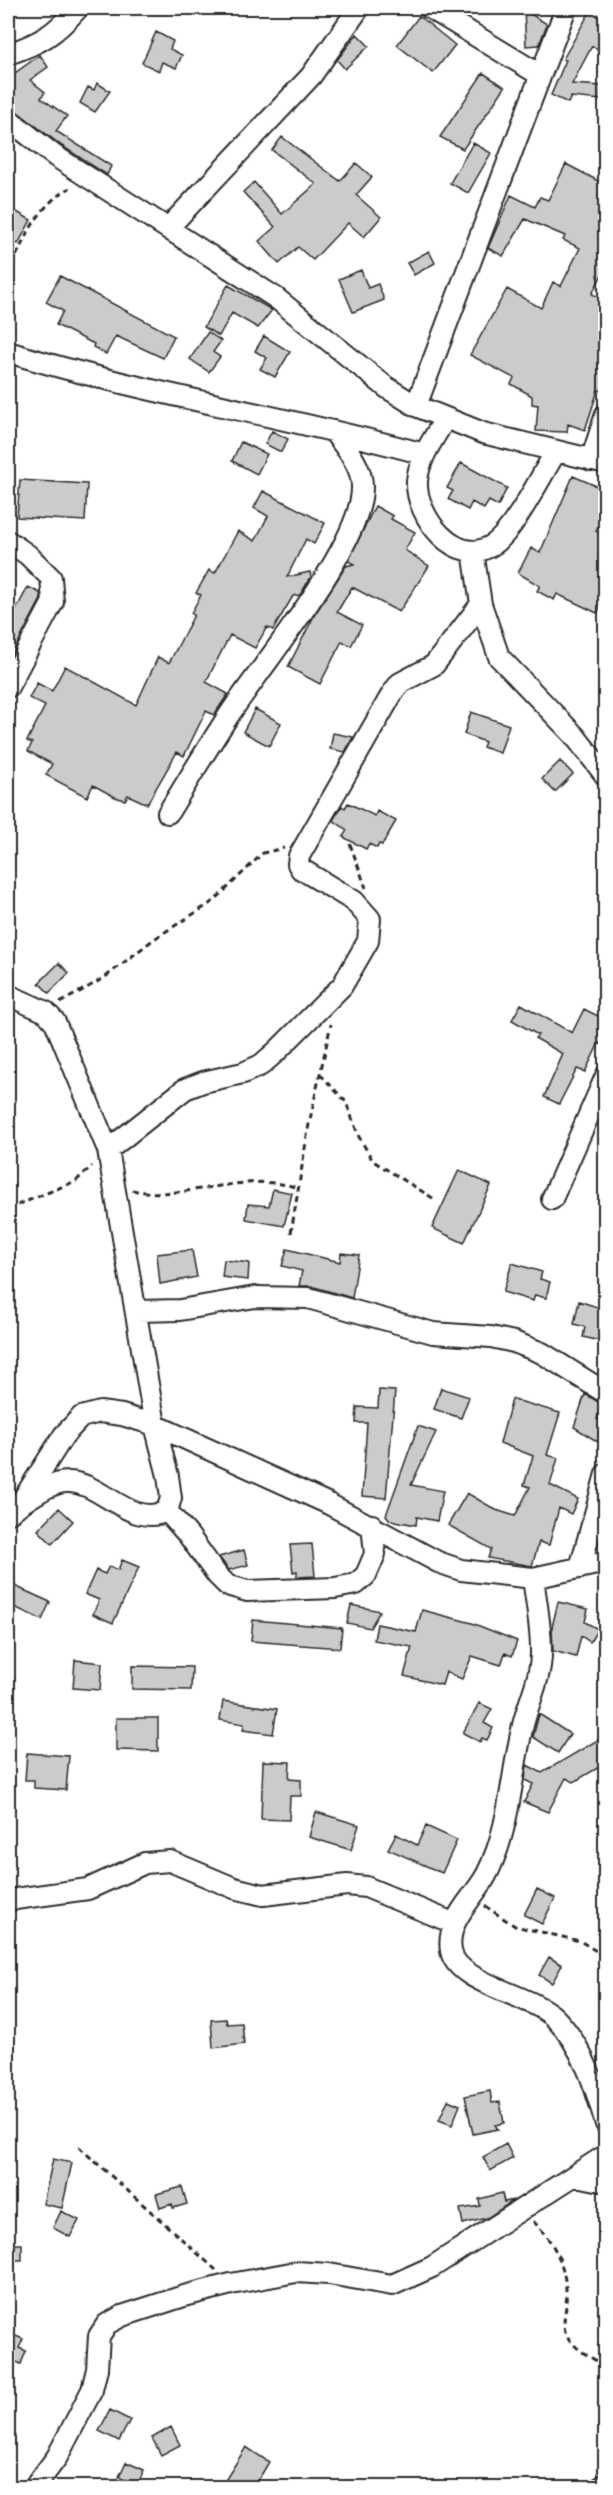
<svg xmlns="http://www.w3.org/2000/svg" width="613" height="2495" viewBox="0 0 613 2495" font-family="Caveat,sans-serif">
<style>
.building{fill:#cbcbcb;stroke:#2b2b2b;stroke-width:1.5}
.lines{fill:none;stroke-linecap:round;stroke-linejoin:round}
.street-casing{stroke:#2b2b2b;stroke-width:24}
.path{stroke:#2b2b2b;stroke-width:3;stroke-dasharray:6 4.5;stroke-linecap:butt}
.street{stroke:#fff;stroke-width:20}
</style>
<rect width="100%" height="100%" fill="#fff"/>
<filter id="ink" filterUnits="userSpaceOnUse"><feTurbulence type="fractalNoise" baseFrequency=".0167" numOctaves="2"/><feDisplacementMap in="SourceGraphic" scale="12" xChannelSelector="R" yChannelSelector="G"/><feConvolveMatrix kernelMatrix="1 2 1 2 8 2 1 2 1" color-interpolation-filters="sRGB"/></filter>
<g filter="url(#ink)">
<path class="building" d="M592 8H606V53L592 46 572 84 602 86 601 100 571 97 568 103 551 95 566 60 563 59Z
M524 10 547 24 539 45 526 46Z
M419 16 455 45 433 73 397 45Z
M156 32 173 41 170 49 182 55 176 68 162 62 159 71 142 63Z
M357 34 369 46 345 69 337 60Z
M40 55 48 67 30 80 45 92 41 98 67 116 56 131 111 166 107 175 62 146 15 110 8 107V78Z
M483 73 505 87 463 149 440 137Z
M97 83 110 91 95 112 80 103 88 87 94 90Z
M282 137 340 181 356 163 372 177 356 195 381 217 364 237 348 223 313 260 298 247 279 264 259 241 275 227 243 192 254 182 282 214 316 184 272 150Z
M473 143 491 153 468 193 450 183Z
M566 164 606 185V267L592 294 606 300V378L601 391 598 390 585 430 568 424 567 432 536 431 538 405 532 404V396L511 384 514 378 470 355 507 289 541 308 553 282 561 286 580 248 563 240 565 236 525 219 503 256 488 248 511 195 535 207 540 197 548 200Z
M8 207 31 220 18 244 8 238Z
M429 251 435 263 414 275 407 263Z
M361 270 368 288 378 284 384 300 353 312 339 279Z
M60 276 174 336 163 358 116 336 106 354 93 347 94 344 56 325 63 311 46 302Z
M228 285 272 310 258 328 232 313 219 336 204 327Z
M208 332 221 341 213 352 220 357 209 372 190 359Z
M264 336 290 352 275 377 260 369 267 358 255 351Z
M272 431 288 439 281 452 265 444Z
M241 442 267 454 257 474 232 461Z
M461 463 507 488 498 506 489 501 484 509 472 502 468 510 448 499 453 491 447 488Z
M573 476 606 490V510L596 531 606 535V596L597 613 557 594 554 600 537 591 540 586 518 573 531 548 540 553Z
M20 480 87 484 85 521 17 517Z
M263 491 325 523 314 544 306 539 287 577 310 572 311 577 300 595 293 596 273 630 267 627 255 648 230 635 206 682 228 694 214 715 206 711 184 756 177 752 147 804 128 795 125 800 115 797 93 785 87 797 46 775 52 764 28 751 32 743 27 741 45 706 29 698 37 683 52 691 65 666 136 705 158 657 169 663 194 615 191 613 201 595 196 593 209 570 215 573 238 531 255 541 268 516 254 508Z
M375 506 393 516 391 519 415 532 405 550 429 566 399 612 352 587 337 612 362 625 351 646 342 641 320 684 288 667 315 614 346 566 354 564 348 561Z
M28 587 40 593 41 599 8 662V625Z
M255 709 281 723 269 746 243 732Z
M471 712 509 725 500 753 483 747 485 742 464 734Z
M333 733 353 737 345 752 330 749Z
M560 761 573 774 555 792 542 779Z
M348 803 375 816 377 811 396 821 382 845 379 844 377 848 369 844 366 849 343 837 347 830 333 820 342 806 345 808Z
M59 963 69 973 49 993 39 983Z
M521 1004 572 1033 584 1009 606 1020V1046L599 1043 585 1072 577 1069 559 1104 544 1097 563 1054 535 1038 538 1035 512 1020Z
M459 1170 491 1185 464 1243 432 1228Z
M273 1189 292 1193 284 1226 246 1219 248 1204 269 1206Z
M287 1249 340 1262 341 1253 359 1255 352 1298 311 1286H299L302 1271 282 1266Z
M192 1250 197 1277 160 1284 157 1254Z
M224 1260 249 1263 248 1280 222 1277Z
M512 1263 542 1272 540 1279 550 1282 546 1298 535 1295 533 1301 503 1292Z
M579 1301 606 1310V1337L601 1336 600 1341 583 1337 585 1327 574 1324Z
M441 1388 469 1397 461 1418 434 1409Z
M379 1390 395 1391 386 1498 362 1496 367 1423H356L357 1407 378 1408Z
M585 1394 602 1404 597 1419 606 1424V1429L598 1442 574 1427Z
M512 1399 560 1413 547 1455 558 1458 550 1485 578 1499 571 1514 559 1508 549 1545 539 1542 532 1566 488 1558 491 1549 448 1525 467 1493 496 1510 515 1516 530 1487 524 1485 533 1456 500 1443Z
M418 1426 436 1432 411 1485 443 1491 437 1521 417 1517 416 1525 390 1520 386 1515Z
M59 1508 73 1521 52 1544 38 1530Z
M312 1544 315 1576 297 1577V1571L293 1572 290 1545Z
M244 1550 248 1565 229 1570 219 1557Z
M122 1560 139 1567 113 1623 93 1614 99 1600 85 1594 96 1570 105 1574 109 1566 118 1570Z
M8 1583 50 1602 42 1620 8 1604Z
M558 1602 588 1609 585 1622 598 1629 590 1642 581 1636 576 1657 553 1651 552 1627Z
M351 1605 380 1611 370 1628 347 1623Z
M422 1610 472 1623 517 1641 512 1656 505 1653 501 1665 472 1656 462 1679 446 1672 442 1685 404 1676 412 1647 374 1640 377 1624 416 1632Z
M253 1620 342 1628 340 1648 251 1641Z
M75 1660 102 1663 100 1690 73 1688Z
M132 1666 192 1667 191 1690 132 1689Z
M223 1701 277 1709 273 1734 243 1730 244 1724 220 1720Z
M479 1703 492 1709 484 1723 493 1728 487 1740 482 1738 480 1742 463 1733Z
M539 1714 570 1734 558 1753 533 1737Z
M116 1718H158V1751L116 1750Z
M606 1735V1763L574 1782 566 1778 548 1812 524 1802 533 1784 525 1780 527 1765 542 1773Z
M27 1753 69 1756 66 1790 34 1788V1780H25Z
M263 1761 290 1762 289 1779 301 1780V1796H290L289 1820 261 1819Z
M316 1812 359 1825 351 1850 309 1837Z
M426 1826 457 1840 442 1873 388 1849 396 1834 417 1845Z
M537 1889 555 1898 542 1924 524 1915Z
M549 1957 562 1965 552 1983 539 1975Z
M226 2019 227 2024 242 2023 244 2044 213 2048 211 2020Z
M490 2091 492 2103 500 2102 504 2123 495 2125 498 2129 473 2134 465 2096Z
M448 2100 460 2105 452 2125 439 2120Z
M506 2144 513 2158 490 2171 483 2157Z
M53 2159 72 2163 62 2208 43 2204Z
M182 2187 187 2204 173 2208 172 2204 160 2208 156 2194Z
M502 2193 504 2202 514 2200 487 2218 463 2224 460 2209 480 2206 479 2199Z
M61 2211 79 2220 70 2237 53 2228Z
M8 2244H22V2260H8Z
M8 2333 23 2339 19 2348 26 2351 21 2364 14 2361 8 2375Z
M110 2410 130 2420 119 2441 99 2431Z
M171 2427 180 2445 161 2455 152 2438Z
M246 2447 269 2462 254 2487H221Z
M126 2462 144 2470 137 2486 119 2477Z"/>
<g class="lines">
<g class="street-casing">
<path id="street" d="M430 8 540 75
M8 54C41 43 55 34 78 8
M8 119 55 156 276 298 386 387 416 406 483 433 606 463
M169 227 311 76 359 8
M8 352C144 394 286 416 424 454
M416 406 566 8
M445 419C434 438 419 458 417 481 415 516 457 570 494 544 514 530 541 476 555 453
M591 460 606 414
M8 541 28 555 51 578 53 602 8 687
M473 551 481 604 499 657 574 735 606 776
M168 813C189 779 209 745 231 712 264 662 364 543 362 486 362 465 345 447 333 431
M8 995 46 1012 55 1022 108 1150 155 1425 168 1476 171 1498 167 1511C130 1529 101 1481 67 1482 51 1482 34 1496 20 1504
M108 1150 185 1089 203 1082 243 1073 261 1065 277 1051 342 986 368 941 370 919 354 901 301 869 298 864 299 856 392 694 400 683 434 665 481 604
M552 1199 606 1076
M137 1311 180 1310 255 1297 308 1298 433 1333 491 1337 514 1342 542 1353 606 1393
M167 1511 189 1536 217 1575 227 1585 247 1591 335 1588 356 1584 366 1575 375 1554 372 1525
M8 1514 20 1504 64 1435 81 1417 100 1412 122 1415 155 1425 327 1503 438 1562 461 1570 533 1578 606 1562
M580 1568 606 1474
M533 1578C536 1601 541 1626 541 1650 542 1676 529 1700 523 1725 513 1766 511 1809 497 1850 493 1860 490 1870 484 1879 470 1902 446 1922 451 1951 457 1984 531 1994 555 2018 583 2046 595 2086 606 2124
M8 1900 88 1889 145 1863 170 1861 234 1888 263 1895 347 1885 366 1887 453 1923
M577 2176 606 2182
M34 2488 57 2457 92 2390 97 2369 99 2336 107 2324 122 2316 184 2296 231 2284 296 2272 329 2274 392 2285 432 2267 606 2155
M600 2488 606 2484"/>
</g>
<path class="path" d="M8 275C21 244 38 204 70 188
M350 844 366 888
M60 1003 104 978 154 939 214 901 263 853 284 848
M320 1074 346 1102 359 1137 373 1161 436 1200
M132 1190C186 1202 244 1170 298 1188
M8 1209 76 1181 92 1166
M291 1233 309 1124 331 1024
M485 1906 515 1926 580 1941 606 1957
M79 2147 216 2270
M533 2221C558 2246 568 2271 566 2306 565 2315 562 2325 566 2334 573 2349 593 2358 606 2367"/>
<use href="#street" class="street"/>
</g>
</g>
<rect width="613" height="2495" fill="none" stroke="#fff" stroke-width="30"/>
<rect x="15" y="15" width="583" height="2465" fill="none" stroke="#2b2b2b" stroke-width="2" filter="url(#ink)"/>
</svg>
